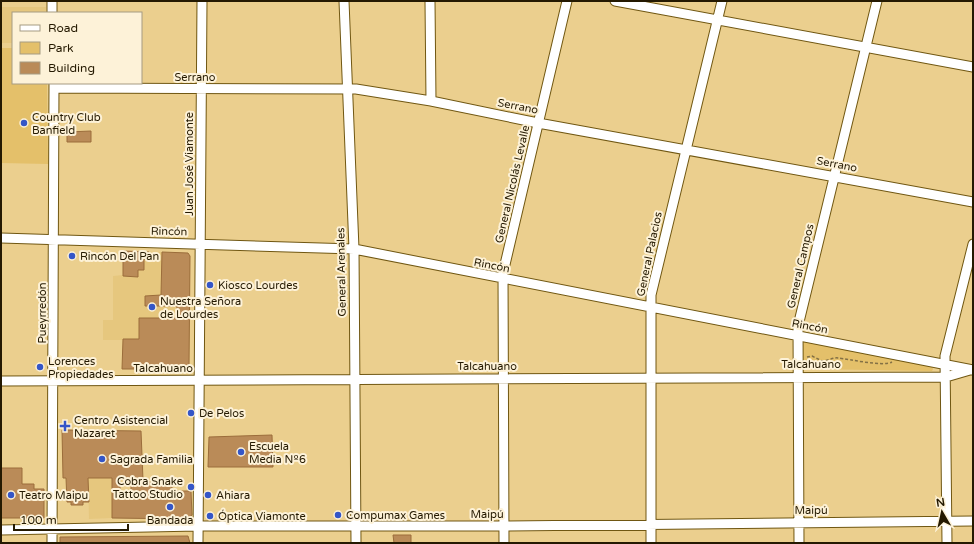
<svg xmlns="http://www.w3.org/2000/svg" width="974" height="544" viewBox="0 0 974 544" font-family="'Varela Round',sans-serif">
<style>
.built{fill:#e6c77e}
.green{fill:#e4c06a}
.building{fill:#ba8b58;stroke:#9b6d3b;fill-rule:evenodd}
.lines{fill:none;stroke-linecap:round;stroke-linejoin:round}
.minor-casing{stroke:#705712;stroke-width:11}
.path{stroke:#847145;stroke-width:1.5;stroke-dasharray:3 2;stroke-linecap:butt}
.minor{stroke:#fff;stroke-width:9}
.poi-dot{fill:#3556c7;stroke:#fdf2d8;stroke-width:1.5}
.labels{text-anchor:middle;stroke-width:4;stroke-linejoin:round;paint-order:stroke}
.street-label{font-size:11px;fill:#241901;stroke:#fdf2d8}
.poi-label{font-size:11px;fill:#241901;stroke:#fdf2d8;text-anchor:start}
</style>
<rect width="100%" height="100%" fill="#ebcf8e"/>
<path class="built" d="M1 7H46V13H13V43H1Z
M123 251 188 253 190 256 189 366 186 369H122L123 340H103V320H113V276L123 275Z
M88 478H112V518L89 519Z"/>
<path class="green" d="M1 48H13V83H47L48 164 1 163Z
M805 341 932 367 933 369 932 371 808 369 803 366V344Z"/>
<path class="building" d="M91 131V142H67V132Z
M123 251 149 252 148 259H144V270H138V277L123 276Z
M162 252 188 253 190 256 189 366 186 369H122L123 339H139V318H176L177 306H145V296L161 295Z
M62 430 141 431 143 480 161 485V482H172V491H191L192 515 187 519 112 518V478H88L89 502H83V505H71V502H67L66 478H63ZM120 478 131 479V498H120Z
M272 435 273 467H208L209 437Z
M1 468H22V484H34V489H44V518H1Z
M393 535H411V543H394Z
M188 536 190 543H60V537Z"/>
<g class="lines">
<g class="minor-casing">
<path id="minor" d="M52 1V13
M344 1 354 249 356 543
M430 1 431 101
M615 1 973 67
M54 88 356 89 431 101 538 123 973 202
M1 238 354 249 973 370
M1 381 946 377 970 370
M1 530 198 526H504L973 521
M52 543 54 83
M198 543 202 1
M504 543 503 273 567 1
M651 543V295L722 1
M799 543 798 326 877 1
M947 543 945 356 973 244"/>
</g>
<path class="path" d="M807 357 812 356 822 361C828 361 833 357 838 358 849 359 883 367 892 362"/>
<use href="#minor" class="minor"/>
</g>
<g class="poi-dot">
<circle cx="24" cy="123" r="4"/>
<circle cx="72" cy="256" r="4"/>
<circle cx="210" cy="285" r="4"/>
<circle cx="152" cy="307" r="4"/>
<circle cx="40" cy="367" r="4"/>
<circle cx="191" cy="413" r="4"/>
<path d="M63 420h4v4h4v4h-4v4h-4v-4h-4v-4h4z"/>
<circle cx="241" cy="452" r="4"/>
<circle cx="102" cy="459" r="4"/>
<circle cx="191" cy="487" r="4"/>
<circle cx="11" cy="495" r="4"/>
<circle cx="208" cy="495" r="4"/>
<circle cx="170" cy="507" r="4"/>
<circle cx="338" cy="515" r="4"/>
<circle cx="210" cy="516" r="4"/>
</g>
<g class="labels">
<g class="street-label">
<text x="195" y="81">Serrano</text>
<text transform="translate(518 106) rotate(11)" y="4">Serrano</text>
<text transform="translate(189 164) rotate(-90)" y="4">Juan José Viamonte</text>
<text transform="translate(837 164) rotate(11)" y="4">Serrano</text>
<text transform="translate(512 184) rotate(-77)" y="4">General Nicolás Levalle</text>
<text transform="translate(169 231) rotate(1)" y="4">Rincón</text>
<text transform="translate(649 254) rotate(-78)" y="4">General Palacios</text>
<text transform="translate(492 265) rotate(11)" y="4">Rincón</text>
<text transform="translate(800 266) rotate(-77)" y="4">General Campos</text>
<text transform="translate(341 272) rotate(-91)" y="4">General Arenales</text>
<text transform="translate(42 313) rotate(-90)" y="4">Pueyrredón</text>
<text transform="translate(810 326) rotate(11)" y="4">Rincón</text>
<text x="811" y="368">Talcahuano</text>
<text x="487" y="370">Talcahuano</text>
<text x="163" y="372">Talcahuano</text>
<text x="811" y="514">Maipú</text>
<text x="487" y="518">Maipú</text>
</g>
<g class="poi-label">
<text x="32" y="121">Country Club<tspan x="32" dy="13">Banfield</tspan></text>
<text x="80" y="260">Rincón Del Pan</text>
<text x="218" y="289">Kiosco Lourdes</text>
<text x="160" y="305">Nuestra Señora<tspan x="160" dy="13">de Lourdes</tspan></text>
<text x="48" y="365">Lorences<tspan x="48" dy="13">Propiedades</tspan></text>
<text x="199" y="417">De Pelos</text>
<text x="74" y="424">Centro Asistencial<tspan x="74" dy="13">Nazaret</tspan></text>
<text x="249" y="450">Escuela<tspan x="249" dy="13">Media Nº6</tspan></text>
<text x="110" y="463">Sagrada Familia</text>
<text x="183" y="485" text-anchor="end">Cobra Snake<tspan x="183" dy="13">Tattoo Studio</tspan></text>
<text x="19" y="499">Teatro Maipu</text>
<text x="216" y="499">Ahiara</text>
<text x="346" y="519">Compumax Games</text>
<text x="218" y="520">Óptica Viamonte</text>
<text x="170" y="524" text-anchor="middle">Bandada</text>
</g>
</g>
<rect width="974" height="544" fill="none" stroke="#241901" stroke-width="4"/>
<rect x="12" y="12" width="130" height="72" fill="#fdf2d8" stroke="#a69b82"/>
<rect x="20" y="25" width="20" height="6" fill="#ffffff" stroke="#a69b82"/>
<text x="48" y="32" font-size="12" fill="#241901">Road</text>
<rect x="20" y="42" width="20" height="12" fill="#e4c06a" stroke="#a69b82"/>
<text x="48" y="52" font-size="12" fill="#241901">Park</text>
<rect x="20" y="62" width="20" height="12" fill="#ba8b58" stroke="#a69b82"/>
<text x="48" y="72" font-size="12" fill="#241901">Building</text>
<g transform="translate(942 512) rotate(351)" stroke="#fdf2d8" stroke-width="3" paint-order="stroke">
<path d="M0-3L7 15L0 10L-7 15Z" fill="#241901"/>
<text y="-6" font-size="11" font-weight="bold" text-anchor="middle" fill="#241901">N</text>
</g>
<path d="M14 524v6h114v-6" fill="none" stroke="#241901" stroke-width="2"/>
<text x="20" y="524" font-size="12" fill="#241901" stroke="#fdf2d8" stroke-width="3" paint-order="stroke">100 m</text>
</svg>
